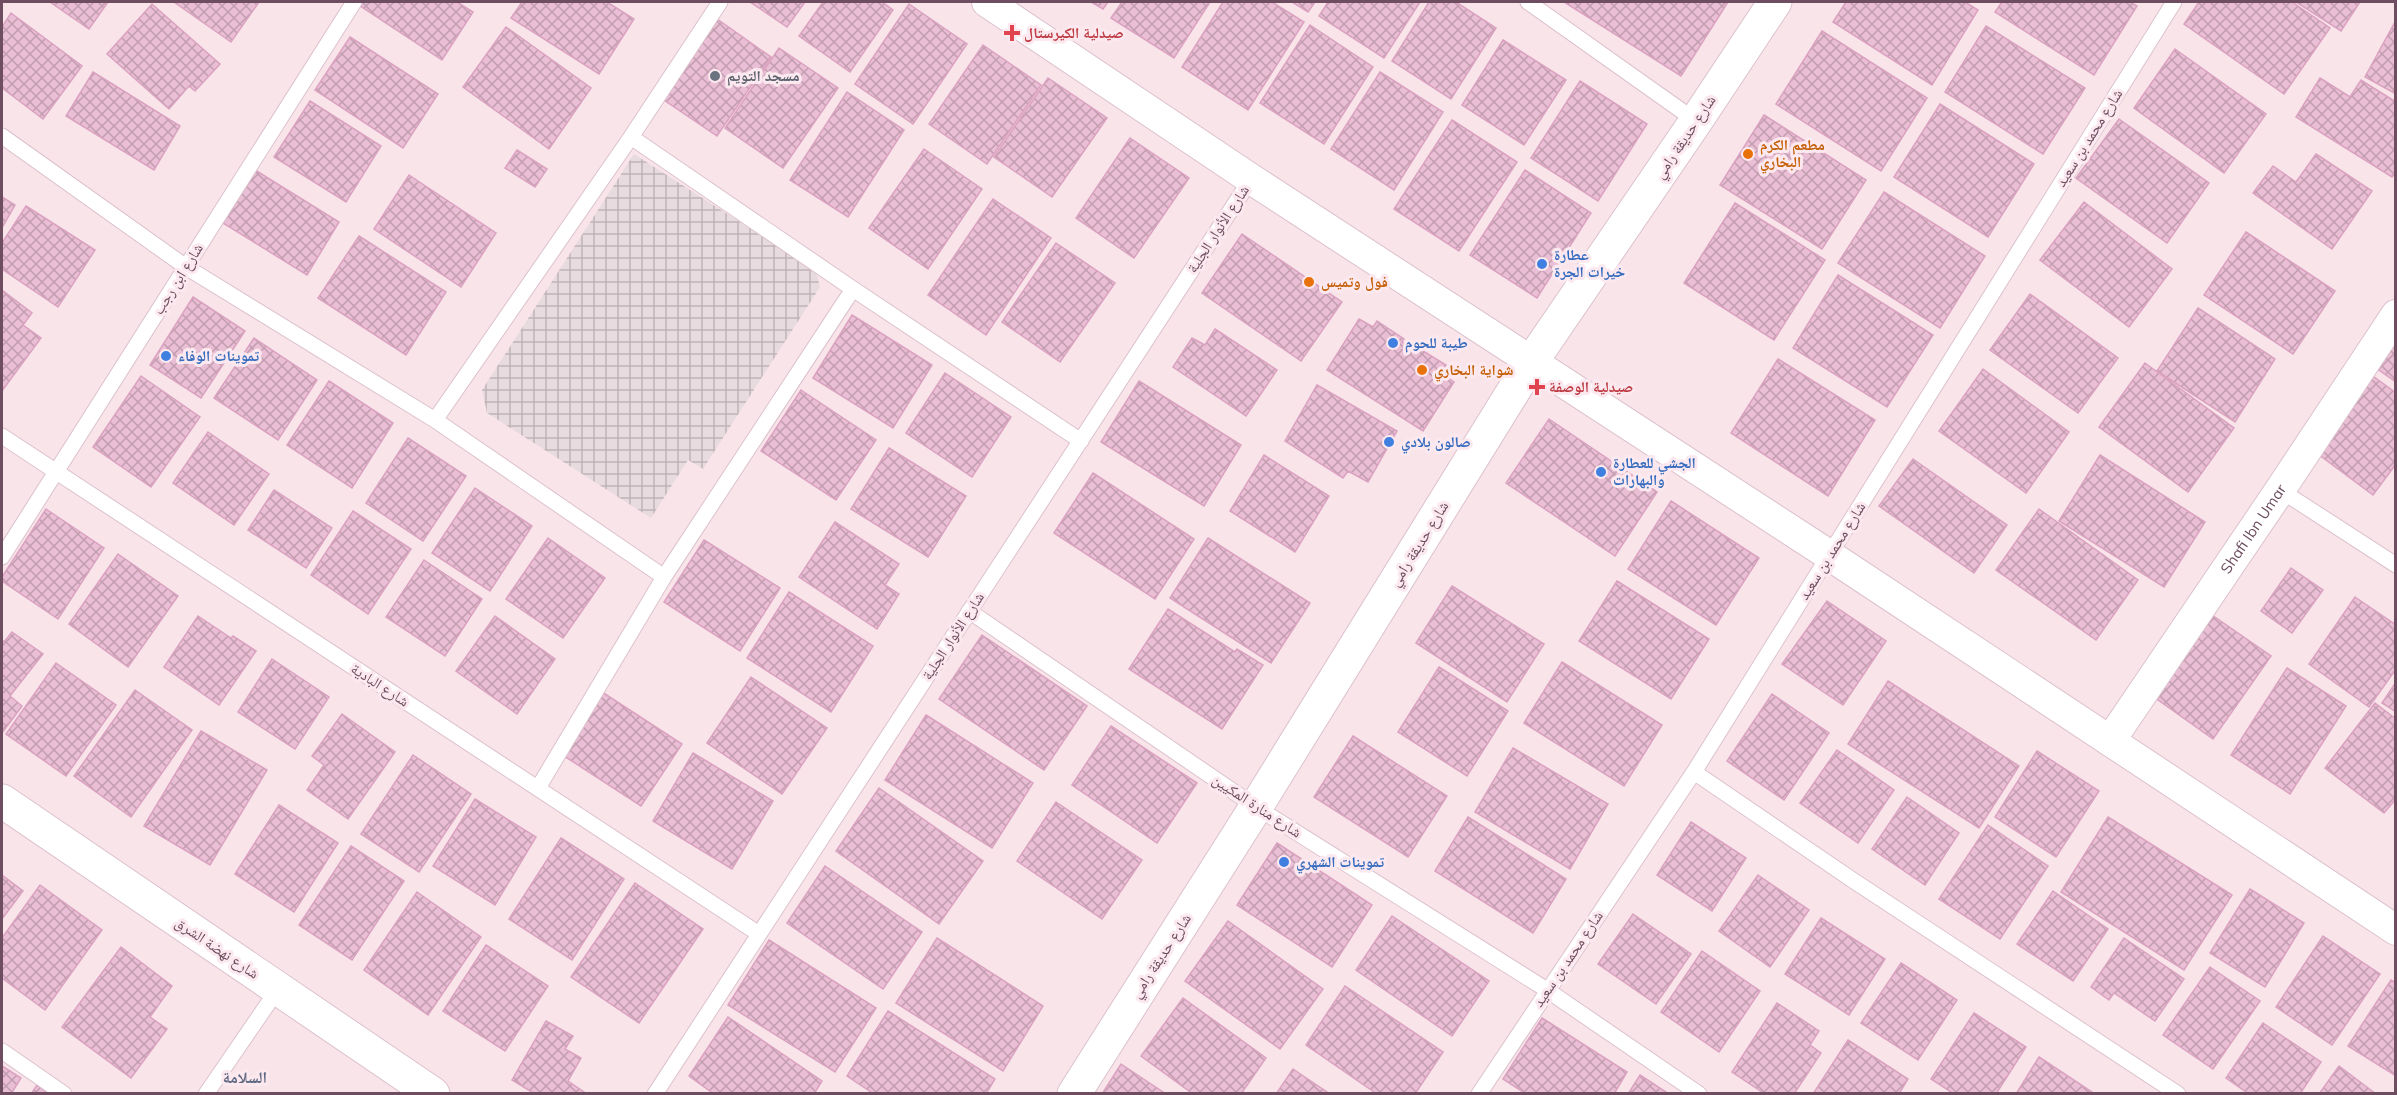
<svg xmlns="http://www.w3.org/2000/svg" width="2397" height="1095" viewBox="0 0 2397 1095" font-family="Mulish,'Noto Naskh Arabic',sans-serif">
<style>
.industrial{fill:url(#industrial-grid)}
.building{fill:url(#building-cross-hatch);stroke:#dba2c0;stroke-width:1.5}
.lines{fill:none;stroke-linecap:round;stroke-linejoin:round}
.service-casing{stroke:#dcc1cd;stroke-width:17}
.minor-casing{stroke:#dcc1cd;stroke-width:32}
.tertiary-casing{stroke:#dcc1cd;stroke-width:35}
.service{stroke:#fff;stroke-width:15}
.minor{stroke:#fff;stroke-width:30}
.tertiary{stroke:#fff;stroke-width:33}
.health-dot{fill:#e0444e;stroke:#fce9ef;stroke-width:2}
.worship-dot{fill:#6b7280;stroke:#fce9ef;stroke-width:2}
.food-dot{fill:#e8710a;stroke:#fce9ef;stroke-width:2}
.shop-dot{fill:#3f7fe0;stroke:#fce9ef;stroke-width:2}
.labels{text-anchor:middle;stroke-width:6;stroke-linejoin:round;paint-order:stroke}
.health-label{font-size:15px;font-weight:bold;fill:#be3a42;stroke:#fce9ef;text-anchor:start}
.worship-label{font-size:15px;font-weight:bold;fill:#5b616d;stroke:#fce9ef;text-anchor:start}
.street-label{font-size:15px;fill:#6d4d5f;stroke:#fce9ef}
.food-label{font-size:15px;font-weight:bold;fill:#c56008;stroke:#fce9ef;text-anchor:start}
.shop-label{font-size:15px;font-weight:bold;fill:#366cbe;stroke:#fce9ef;text-anchor:start}
.neighbourhood-label{font-size:16px;font-weight:bold;fill:#606983;stroke:#fce9ef}
</style>
<defs>
<pattern id="industrial-grid" width="8" height="8" patternUnits="userSpaceOnUse" patternTransform="scale(1.5)"><rect width="8" height="8" fill="#e7dbdf"/><path d="M0 4h8M4 0v8" fill="none" stroke="#bfb4b8"/></pattern>
<pattern id="building-cross-hatch" width="8" height="8" patternUnits="userSpaceOnUse" patternTransform="scale(1.5)"><rect width="8" height="8" fill="#eabfd5"/><path d="M0 0l8 8M0 8l8-8" fill="none" stroke="#c29db0"/></pattern>
</defs>
<rect width="100%" height="100%" fill="#f9e4ea"/>
<path class="industrial" d="M634 154 816 271 820 287 703 469 688 460 651 518 487 413 482 390Z"/>
<path class="building" d="M50 2H108L89 29Z
M174 2H259L231 42Z
M359 2H457L473 12 442 60 357 4Z
M522 2H607L634 19 599 74 511 18Z
M750 2H805L787 27Z
M823 2H882L893 10 850 72 799 36Z
M1091 2H1108L1103 9Z
M1122 2H1210L1174 58 1111 18Z
M1223 2H1272L1304 22 1248 110 1182 67Z
M1292 2H1315L1308 12Z
M1328 2H1420L1384 58 1319 16Z
M1429 2H1456L1496 28 1451 99 1392 61Z
M1564 2H1728L1681 76Z
M1846 2H1965L1978 10 1932 85 1833 22Z
M2002 2H2130L2137 6 2094 75 1995 12Z
M2199 2H2292L2330 28 2284 94 2184 24Z
M2296 2H2360L2341 31Z
M152 4 220 64 195 91 189 86 169 109 107 54Z
M909 4 967 44 913 124 855 84Z
M11 13 82 66 43 119 2 88V27Z
M713 16 771 57 717 136 658 96Z
M2396 20V94L2365 77Z
M1310 25 1373 67 1324 144 1260 103Z
M1986 26 2085 88 2043 154 1945 92Z
M506 27 591 88 549 149 463 87Z
M1822 31 1927 98 1881 171 1776 104Z
M350 37 438 94 403 148 315 90Z
M1503 40 1566 80 1524 145 1462 105Z
M983 45 1041 85 987 164 929 124Z
M779 48 838 88 783 168 725 128Z
M2175 49 2266 114 2224 173 2134 108Z
M93 72 180 126 154 170 66 116Z
M1380 72 1443 112 1394 190 1331 149Z
M1048 78 1107 118 1052 197 994 157Z
M2320 78 2350 97 2361 80 2396 102V172L2392 177 2296 117Z
M1580 81 1647 124 1598 201 1531 158Z
M847 92 904 130 848 217 790 180Z
M310 101 381 146 346 202 274 157Z
M1940 104 2034 164 1988 237 1894 177Z
M1764 115 1866 180 1822 249 1720 185Z
M2119 119 2209 183 2167 243 2076 178Z
M1452 120 1517 162 1459 251 1394 209Z
M1130 138 1189 178 1134 258 1076 218Z
M924 149 982 189 928 269 869 228Z
M517 150 547 169 535 187 505 168Z
M2316 154 2372 191 2332 249 2253 193 2273 166 2296 182Z
M255 170 339 222 307 275 223 223Z
M1525 170 1591 213 1537 298 1470 255Z
M409 175 496 233 461 287 374 229Z
M1884 192 1985 256 1940 328 1838 263Z
M2 197 15 205 2 228Z
M993 199 1051 238 986 335 928 295Z
M2084 202 2172 269 2129 327 2040 260Z
M1735 203 1825 260 1774 340 1684 283Z
M26 206 95 250 58 307 2 269V243Z
M2246 232 2335 291 2293 354 2204 295Z
M1242 234 1342 302 1301 361 1202 293Z
M359 236 446 292 406 355 318 298Z
M1056 243 1115 283 1060 362 1002 322Z
M1838 275 1933 335 1887 407 1793 348Z
M2 290 32 313 23 325 41 338 2 391Z
M2030 294 2118 358 2078 413 1990 350Z
M193 297 245 331 201 398 150 365Z
M2198 308 2275 359 2235 422 2157 371Z
M852 315 932 365 893 428 813 378Z
M1359 319 1373 327 1377 321 1404 339 1402 342 1418 353 1420 349 1446 365 1441 373 1454 382 1423 431 1327 370Z
M1215 329 1277 370 1246 416 1173 367 1192 338 1205 345Z
M254 338 317 380 278 440 214 398Z
M2396 341V382L2376 368Z
M1778 359 1875 420 1828 496 1731 433Z
M2145 363 2234 428 2188 492 2099 427Z
M1983 369 2069 432 2026 493 1939 431Z
M945 373 1011 417 972 477 906 433Z
M2370 374 2396 393V464L2373 495 2314 451Z
M141 376 200 417 151 487 93 447Z
M329 381 393 423 352 488 287 445Z
M1139 381 1241 445 1204 506 1101 442Z
M1317 385 1397 431 1368 482 1348 471 1343 478 1285 441Z
M801 390 876 440 836 500 761 451Z
M1549 419 1657 492 1615 556 1506 483Z
M208 432 269 474 234 525 173 483Z
M408 438 466 476 423 541 366 503Z
M889 448 966 496 928 557 851 509Z
M1264 455 1329 496 1295 552 1230 511Z
M2100 455 2205 522 2164 587 2059 521Z
M1913 459 2007 525 1974 573 1879 506Z
M1093 473 1194 539 1155 599 1054 533Z
M475 488 532 526 490 591 432 553Z
M274 490 332 528 306 568 248 530Z
M1671 501 1759 558 1716 625 1628 569Z
M46 509 104 548 58 619 2 581V577Z
M2039 509 2138 580 2096 640 1996 570Z
M353 511 411 549 368 614 311 575Z
M835 522 899 564 885 585 899 594 877 629 799 577Z
M548 538 605 578 563 638 506 599Z
M1208 538 1310 603 1271 663 1170 598Z
M704 540 780 588 740 651 664 602Z
M118 554 178 596 128 667 69 624Z
M424 560 482 599 445 656 386 617Z
M2291 568 2323 590 2292 633 2261 611Z
M1617 581 1709 639 1671 699 1579 641Z
M1452 586 1544 644 1507 702 1416 643Z
M789 592 873 646 831 712 747 658Z
M2355 597 2396 625V669L2369 707 2309 664Z
M1827 601 1886 641 1843 705 1782 664Z
M1168 609 1235 652 1237 649 1263 665 1222 729 1129 669Z
M2212 615 2271 656 2213 739 2154 697Z
M198 616 231 638 233 636 256 651 219 705 164 667Z
M495 616 555 659 517 714 456 671Z
M12 632 43 654 10 696 22 706 2 733V640L4 642Z
M982 635 1087 706 1044 770 939 699Z
M272 659 329 697 295 749 238 712Z
M1562 662 1662 725 1624 786 1524 723Z
M56 663 116 705 66 776 6 734Z
M1439 667 1508 711 1467 776 1398 732Z
M2287 668 2346 706 2290 794 2231 755Z
M751 677 827 728 782 794 707 743Z
M1888 681 2019 766 1979 828 1848 744Z
M2396 682V712L2382 703Z
M135 690 192 730 131 817 74 776Z
M602 692 682 744 641 806 561 754Z
M1772 694 1829 733 1784 800 1727 761Z
M2375 703 2396 719V799L2384 813 2325 768Z
M342 714 395 752 348 819 307 790 324 765 312 756Z
M926 715 1033 783 992 848 885 780Z
M1111 726 1197 783 1157 843 1072 785Z
M201 731 267 770 210 865 144 826Z
M1353 736 1447 796 1408 857 1314 797Z
M1513 748 1608 804 1570 869 1475 812Z
M1837 750 1894 790 1858 843 1800 803Z
M2037 751 2099 791 2056 857 1995 817Z
M693 753 773 801 732 869 653 821Z
M413 755 471 794 419 872 361 834Z
M879 788 983 861 939 924 836 851Z
M1907 797 1959 833 1925 885 1872 849Z
M475 799 536 837 495 905 433 866Z
M1056 802 1142 860 1102 919 1017 861Z
M279 805 338 843 294 912 235 874Z
M1468 817 1566 879 1533 933 1435 871Z
M2108 817 2232 895 2184 970 2061 892Z
M1691 822 1746 858 1712 911 1657 875Z
M1988 825 2048 866 2000 939 1939 899Z
M561 838 624 879 572 960 509 919Z
M1277 843 1372 905 1332 967 1237 905Z
M351 846 404 881 352 960 299 925Z
M825 866 922 932 883 989 787 923Z
M2 875 23 891 2 919Z
M1758 875 1809 910 1770 967 1719 931Z
M635 883 703 929 639 1023 571 977Z
M40 885 102 930 45 1010 2 978V938Z
M2250 889 2304 923 2265 987 2210 953Z
M2053 891 2108 929 2073 981 2017 944Z
M417 892 481 937 428 1015 364 970Z
M1633 914 1691 954 1656 1004 1598 964Z
M1392 916 1489 981 1452 1036 1356 970Z
M1821 918 1885 959 1849 1015 1785 974Z
M1228 921 1323 989 1280 1049 1185 981Z
M2323 936 2380 974 2332 1045 2276 1007Z
M937 938 1043 1006 1003 1071 896 1003Z
M2124 938 2184 979 2155 1021 2114 993 2109 1000 2091 987Z
M769 940 876 1008 835 1072 728 1005Z
M486 945 548 986 505 1051 443 1011Z
M121 947 172 986 150 1017 167 1029 131 1078 62 1027Z
M1702 951 1760 991 1719 1052 1661 1012Z
M1901 963 1957 1000 1918 1060 1861 1023Z
M2210 967 2260 1001 2213 1069 2163 1035Z
M2391 980 2396 983V1076L2348 1046Z
M1345 986 1443 1052 1415 1094H1377L1306 1045Z
M1183 998 1266 1058 1241 1094H1193L1141 1056Z
M1777 1003 1819 1031 1810 1045 1821 1053 1794 1094H1765L1732 1072Z
M888 1011 995 1079 986 1094H874L847 1076Z
M1974 1013 2026 1047 1996 1094H1954L1931 1079Z
M728 1017 822 1081 814 1094H714L689 1076Z
M1542 1018 1627 1072 1614 1094H1526L1503 1079Z
M546 1021 573 1036 565 1049 581 1058 568 1081 587 1094H535L512 1080Z
M2263 1023 2321 1062 2300 1094H2249L2226 1078Z
M1848 1040 1908 1079 1899 1094H1813Z
M2039 1057 2095 1094H2016Z
M1121 1064 1166 1094H1102Z
M2 1066 21 1078 11 1094H2Z
M2339 1066 2376 1094H2319Z
M1293 1069 1330 1094H1276Z
M1640 1075 1669 1094H1628Z
M37 1085 49 1094H31Z"/>
<g class="lines">
<g class="service-casing">
<path id="service" d="M1528 2 1696 121
M2 136 186 267 435 420 664 577
M631 137 853 289 1081 441
M435 420 631 137 720 2
M2 436 759 934
M2280 490 2396 565
M2 557 354 2
M969 611 1256 807 1547 990 1699 1094
M1694 772 1854 881 2178 1094
M538 788 664 577 853 289
M2 1051 64 1094
M206 1094 278 989
M655 1094 1251 179
M1479 1094 1694 772 2174 2"/>
</g>
<g class="minor-casing">
<g id="minor">
<path d="M987 2 1251 179 1829 555 2396 930"/>
<path id="s1" d="M2110 741 2280 490 2396 315"/>
</g>
</g>
<g class="tertiary-casing">
<path id="tertiary" d="M2 801 433 1094
M1074 1094 1256 807 1532 361 1696 121 1775 2"/>
</g>
<use href="#service" class="service"/>
<use href="#minor" class="minor"/>
<use href="#tertiary" class="tertiary"/>
</g>
<g class="health-dot">
<path d="M1009 24h6v6h6v6h-6v6h-6v-6h-6v-6h6z"/>
<path d="M1534 378h6v6h6v6h-6v6h-6v-6h-6v-6h6z"/>
</g>
<circle class="worship-dot" cx="715" cy="76" r="6"/>
<g class="food-dot">
<circle cx="1748" cy="154" r="6"/>
<circle cx="1309" cy="282" r="6"/>
<circle cx="1422" cy="370" r="6"/>
</g>
<g class="shop-dot">
<circle cx="1542" cy="264" r="6"/>
<circle cx="1393" cy="343" r="6"/>
<circle cx="166" cy="356" r="6"/>
<circle cx="1389" cy="442" r="6"/>
<circle cx="1601" cy="472" r="6"/>
<circle cx="1284" cy="862" r="6"/>
</g>
<g class="labels">
<g class="health-label">
<text x="1024" y="38">صيدلية الكيرستال</text>
<text x="1549" y="392">صيدلية الوصفة</text>
</g>
<g class="worship-label">
<text x="727" y="81">مسجد التويم</text>
</g>
<g class="street-label">
<text transform="translate(1685 137) rotate(-56)" y="5">شارع حديقة رامي</text>
<text transform="translate(2089 138) rotate(-58)" y="5">شارع محمد بن سعيد</text>
<text transform="translate(1218 229) rotate(-57)" y="5">شارع الأنوار الجلية</text>
<text transform="translate(178 279) rotate(-58)" y="5">شارع ابن رجب</text>
<text dy="5" stroke="none"><textPath href="#s1" startOffset="256">Shafi Ibn Umar</textPath></text>
<text transform="translate(1419 544) rotate(-58)" y="5">شارع حديقة رامي</text>
<text transform="translate(1832 551) rotate(-58)" y="5">شارع محمد بن سعيد</text>
<text transform="translate(953 636) rotate(-57)" y="5">شارع الأنوار الجلية</text>
<text transform="translate(380 685) rotate(33)" y="5">شارع البادية</text>
<text transform="translate(1257 806) rotate(33)" y="5">شارع منارة المكيين</text>
<text transform="translate(217 948) rotate(34)" y="5">شارع نهضة الشرق</text>
<text transform="translate(1161 956) rotate(-57)" y="5">شارع حديقة رامي</text>
<text transform="translate(1568 959) rotate(-56)" y="5">شارع محمد بن سعيد</text>
</g>
<g class="food-label">
<text x="1760" y="150">مطعم الكرم<tspan x="1760" dy="17">البخاري</tspan></text>
<text x="1321" y="287">فول وتميس</text>
<text x="1434" y="375">شواية البخاري</text>
</g>
<g class="shop-label">
<text x="1554" y="260">عطارة<tspan x="1554" dy="17">خيرات الجرة</tspan></text>
<text x="1405" y="348">طيبة للحوم</text>
<text x="178" y="361">تموينات الوفاء</text>
<text x="1401" y="447">صالون بلادي</text>
<text x="1613" y="468">الجشي للعطارة<tspan x="1613" dy="17">والبهارات</tspan></text>
<text x="1296" y="867">تموينات الشهري</text>
</g>
<g class="neighbourhood-label">
<text x="245" y="1083">السلامة</text>
</g>
</g>
<rect width="2397" height="1095" fill="none" stroke="#6d4d5f" stroke-width="6"/>
</svg>
